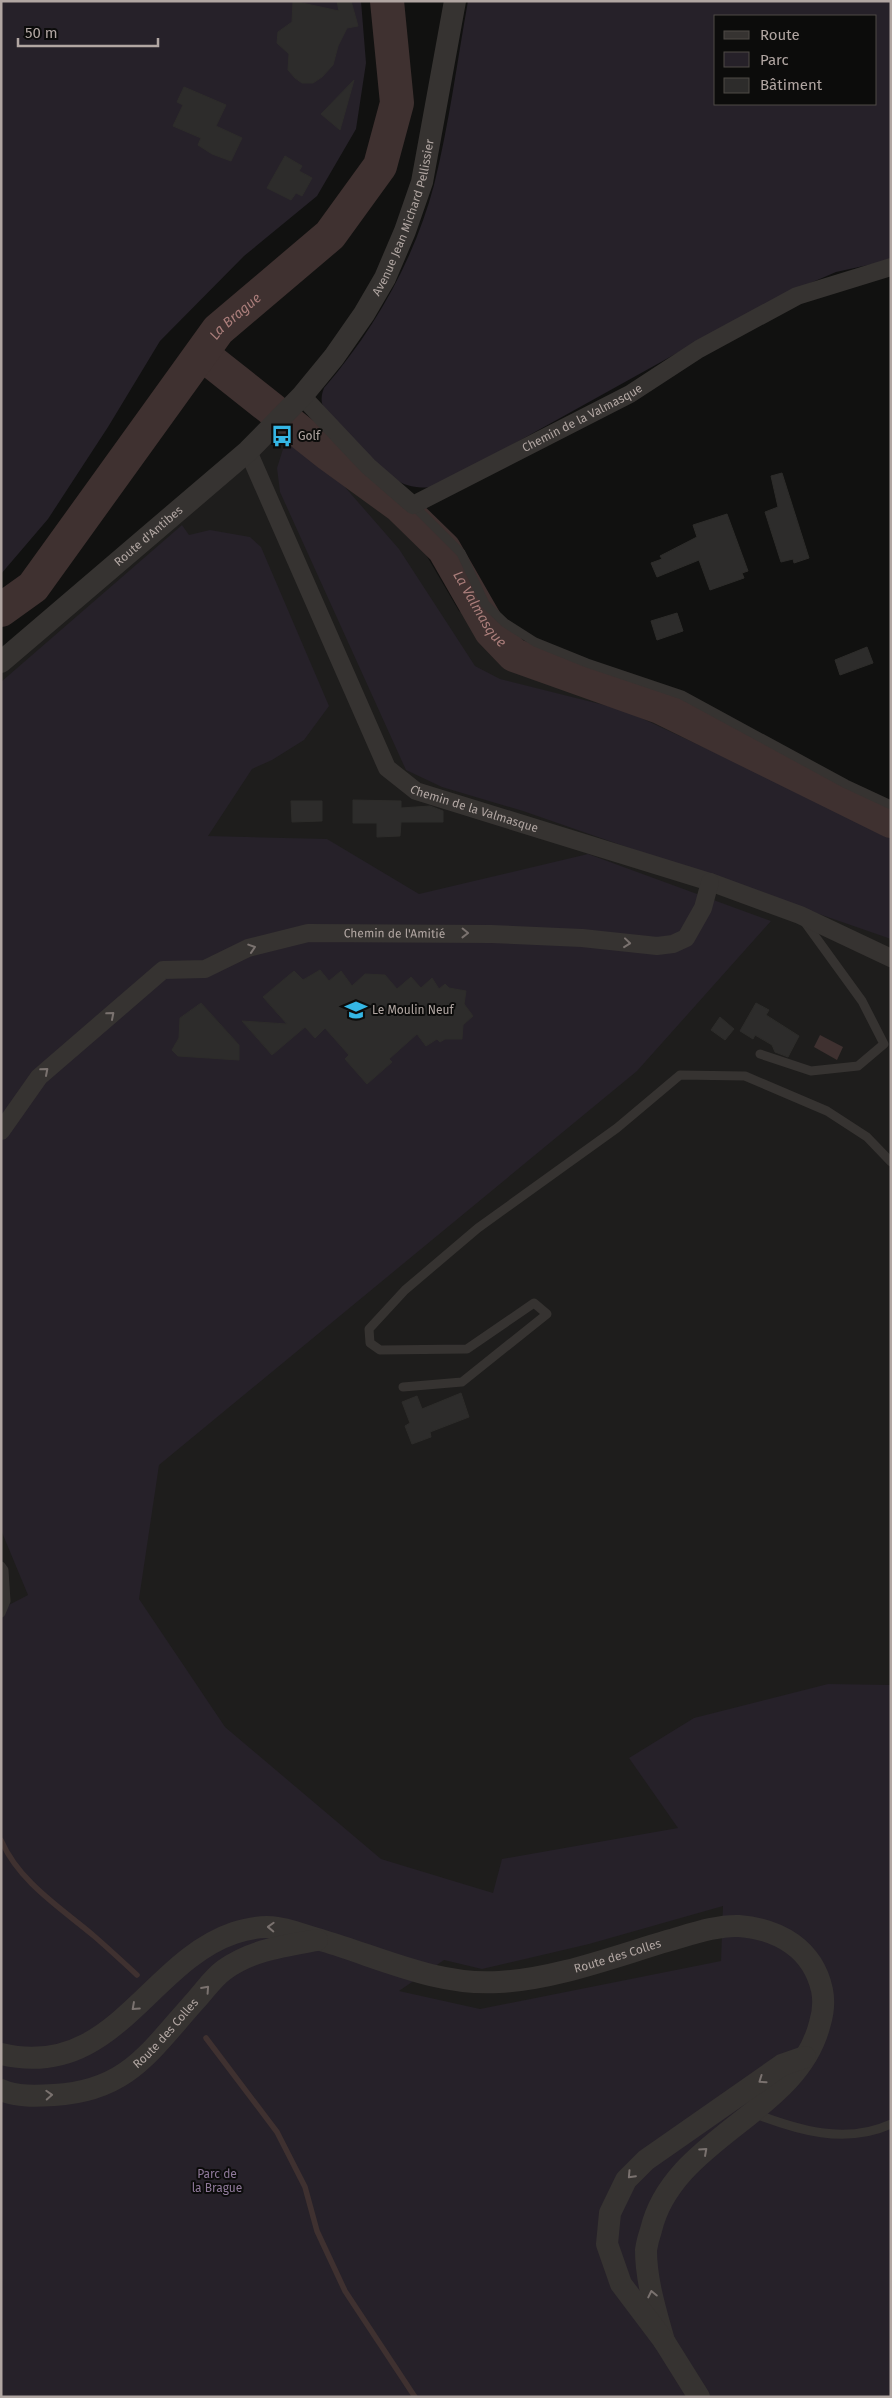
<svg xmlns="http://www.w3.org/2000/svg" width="892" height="2398" viewBox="0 0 892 2398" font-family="'Fira Sans',sans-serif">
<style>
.built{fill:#1e1d1c}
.green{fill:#262129;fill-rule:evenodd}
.water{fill:#3f3130}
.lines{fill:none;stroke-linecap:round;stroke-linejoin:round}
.stream{stroke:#3f3130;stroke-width:5.5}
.river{stroke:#3f3130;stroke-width:34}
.building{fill:#2d2c2b;stroke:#2d2c2a}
.service{stroke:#363331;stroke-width:9}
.minor{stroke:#363331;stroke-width:18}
.tertiary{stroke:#363331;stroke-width:22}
.oneway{stroke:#7a726f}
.labels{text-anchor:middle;stroke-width:4;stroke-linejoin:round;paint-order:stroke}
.street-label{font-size:12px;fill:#b1a6a2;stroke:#0c0c0b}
.poi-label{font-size:12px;fill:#b1a6a2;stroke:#0c0c0b;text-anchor:start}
.park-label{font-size:12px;fill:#907a9b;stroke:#0c0c0b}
.water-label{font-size:14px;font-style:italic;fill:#ab7e7b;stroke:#0c0c0b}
</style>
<rect width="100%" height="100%" fill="#111110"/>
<path class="built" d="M285 432 326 458 387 514 425 553 459 611 491 631 514 655 660 707 891 821V2397H1V662Z"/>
<path class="green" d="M1 1H361L366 63 356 129 317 196 244 256 160 341 108 427 48 519 1 574Z
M468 1H891V260L836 272 778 297 436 487C423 488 410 488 398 481 382 472 326 420 322 403 321 398 322 393 324 388 375 329 414 260 434 185 449 125 457 62 468 1ZM716 16H876V104H716Z
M298 441 310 447 399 549 475 666 500 679 624 710 828 805 891 839V939L523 811 442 787 406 770 280 492 277 468 283 449Z
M182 525 189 535 210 530 250 537 261 547 329 706 304 740 272 760 252 769 208 836 327 839 419 894 588 854 771 921 637 1071 159 1465 139 1599 225 1727 381 1859 493 1893 502 1859 678 1828 629 1758 694 1718 828 1684 891 1685V2397H1V1609L28 1595 1 1530V682ZM723 1906 721 1961 480 2009 399 1991 444 1960 482 1969 589 1944Z"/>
<path class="water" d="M820 1035 843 1047 837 1060 814 1047Z"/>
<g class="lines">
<path class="stream" d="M1 1840C19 1882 61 1908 94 1936 109 1949 123 1962 137 1975
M206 2038 277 2132 305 2187 317 2231 345 2291 415 2397"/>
<g class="river">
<path id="s1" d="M202 354 327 453 400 506 444 549 491 631 514 655 660 707 891 821"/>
<path id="s2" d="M1 610 33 587 218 330 330 235 380 166 397 103 387 1"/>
</g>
</g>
<path class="building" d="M293 1 339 11 337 1H351L358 26 347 28 338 46 333 65 322 77 313 83H302L295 78 288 70 289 54 277 43 278 32 292 22Z
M354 80 340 130 321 114Z
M184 87 226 105 216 126 242 138 231 161 212 154 198 145 201 138 173 126 183 105 177 102Z
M285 156 302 166 299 171 312 178 302 196 296 193 291 200 267 188Z
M782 473 809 558 794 563 793 559 781 562 765 512 778 507 771 476Z
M727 514 748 571 742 573 744 578 710 590 699 560 657 577 651 563 662 559 660 556 697 537 693 525Z
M677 613 683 631 657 640 651 621Z
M867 647 873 663 840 675 835 660Z
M353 800 401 801V808L430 806 443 811V822H401L400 836 377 837V823H353Z
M291 801H322V821L292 822Z
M320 970 329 981 341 971 352 986 365 974 385 975 397 989 411 977 421 988 432 978 439 989 445 984 449 988 466 991 464 1004 473 1016 463 1025 462 1039H445L440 1042 437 1039 426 1046 417 1034 389 1059 392 1062 367 1084 345 1059 349 1055 325 1028 315 1038 305 1027 272 1055 242 1021 287 1024 263 997 294 971 303 980Z
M201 1003 239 1045V1060L178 1056 172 1050 179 1038 180 1018Z
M756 1003 769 1010 766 1015 799 1036 788 1057 775 1052 772 1045 755 1035 753 1039 740 1031Z
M720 1017 734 1029 725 1040 711 1030Z
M461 1393 469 1417 430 1432 431 1437 412 1444 405 1426 410 1423 402 1402 417 1396 422 1409Z"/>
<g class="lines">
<path class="service" d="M413 505 461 553 485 604 505 623 535 642 587 663 682 695 846 784 891 805
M760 1054 811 1071 858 1066 884 1044 862 1001 804 921
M403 1387 462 1382 547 1314 534 1303 467 1349 380 1350 370 1343 369 1329 405 1290 478 1228 617 1128 680 1075 745 1076 827 1111 867 1137 891 1162
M1 1566 4 1570 6 1601 1 1613
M753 2113C797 2130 845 2145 891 2124"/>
<g class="minor">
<path id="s3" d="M302 396 368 466 413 505 630 394 699 349 797 296 891 267"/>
<path id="s4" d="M248 451 387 768 416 791 710 882 800 915 891 958"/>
<path id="s5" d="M1 1131 39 1077 163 970 205 969 248 948 308 933 491 934 582 938 657 946 673 944 686 938 703 908 710 882"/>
</g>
<g class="tertiary">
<path id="s6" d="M1 662 248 451 302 396 334 357 364 314 385 278 405 231 422 182 455 1"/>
<path id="s7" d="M1 2054C113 2081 148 1962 234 1933 273 1920 288 1931 324 1941 381 1958 438 1986 499 1982 555 1979 613 1957 667 1941 689 1935 716 1925 739 1926 779 1929 813 1949 822 1990 824 2000 823 2013 820 2023 798 2114 673 2137 651 2230 649 2236 647 2243 646 2250 646 2281 656 2312 664 2341"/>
<path id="s8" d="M1 2090C16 2097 37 2096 54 2095 128 2091 150 2051 196 2000 205 1990 213 1978 224 1970 251 1950 284 1946 317 1940"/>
<path d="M699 2397 664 2341 621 2284 607 2244 610 2213 626 2180 646 2160 782 2065 805 2057"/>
</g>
</g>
<defs><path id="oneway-chevron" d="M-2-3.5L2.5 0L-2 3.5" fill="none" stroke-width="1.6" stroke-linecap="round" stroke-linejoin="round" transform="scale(1.25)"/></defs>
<g class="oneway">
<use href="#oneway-chevron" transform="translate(465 933) rotate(1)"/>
<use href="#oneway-chevron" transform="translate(627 943) rotate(6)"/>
<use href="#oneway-chevron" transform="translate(252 948) rotate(-18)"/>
<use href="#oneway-chevron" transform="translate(111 1015) rotate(-41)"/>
<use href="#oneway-chevron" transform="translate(45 1071) rotate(-41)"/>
<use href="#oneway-chevron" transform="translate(271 1927) rotate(-178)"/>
<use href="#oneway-chevron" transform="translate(206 1989) rotate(-48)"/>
<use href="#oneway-chevron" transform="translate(135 2007) rotate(138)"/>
<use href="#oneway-chevron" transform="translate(762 2080) rotate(145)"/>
<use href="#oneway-chevron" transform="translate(49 2095) rotate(-3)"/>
<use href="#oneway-chevron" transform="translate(704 2151) rotate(-42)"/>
<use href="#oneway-chevron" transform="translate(631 2175) rotate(133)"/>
<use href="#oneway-chevron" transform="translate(652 2294) rotate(-102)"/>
</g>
<defs>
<g id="bus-bare" transform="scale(1.725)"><path d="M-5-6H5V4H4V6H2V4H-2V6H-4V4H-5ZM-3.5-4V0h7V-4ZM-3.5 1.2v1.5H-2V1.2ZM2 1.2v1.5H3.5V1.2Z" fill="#35b6e4" stroke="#0c0c0b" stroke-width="2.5" paint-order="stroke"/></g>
<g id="school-bare" transform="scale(1.725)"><path d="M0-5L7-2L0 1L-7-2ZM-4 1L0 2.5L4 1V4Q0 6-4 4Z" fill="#35b6e4" stroke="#0c0c0b" stroke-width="2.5" paint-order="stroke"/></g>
</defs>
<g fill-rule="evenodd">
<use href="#bus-bare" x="282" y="436"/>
<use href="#school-bare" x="356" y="1010"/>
</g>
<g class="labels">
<g class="street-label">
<text dy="4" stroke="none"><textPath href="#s6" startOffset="610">Avenue Jean Michard Pellissier</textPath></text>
<text dy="4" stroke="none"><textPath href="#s3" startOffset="346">Chemin de la Valmasque</textPath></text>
<text dy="4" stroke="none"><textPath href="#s6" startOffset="194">Route d'Antibes</textPath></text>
<text dy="4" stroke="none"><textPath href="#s4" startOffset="444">Chemin de la Valmasque</textPath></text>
<text dy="4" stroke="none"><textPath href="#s5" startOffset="468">Chemin de l'Amitié</textPath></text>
<text dy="4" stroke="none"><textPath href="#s7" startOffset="669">Route des Colles</textPath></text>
<text dy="4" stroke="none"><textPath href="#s8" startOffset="186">Route des Colles</textPath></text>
</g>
<g class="poi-label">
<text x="298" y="440">Golf</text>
<text x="372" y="1014">Le Moulin Neuf</text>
</g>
<g class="park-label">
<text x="217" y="2178">Parc de<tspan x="217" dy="14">la Brague</tspan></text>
</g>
<g class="water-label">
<text dy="5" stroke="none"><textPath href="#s2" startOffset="378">La Brague</textPath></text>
<text dy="5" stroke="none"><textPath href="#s1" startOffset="381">La Valmasque</textPath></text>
</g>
</g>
<rect width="892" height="2398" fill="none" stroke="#b1a6a2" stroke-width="5"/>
<rect x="714" y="15" width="162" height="90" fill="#0c0c0b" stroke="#4e4a47"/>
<rect x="724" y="31" width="25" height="8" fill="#363331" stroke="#4e4a47"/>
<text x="760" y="40" font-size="15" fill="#b1a6a2">Route</text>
<rect x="724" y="52" width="25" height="15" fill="#262129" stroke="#4e4a47"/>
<text x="760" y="65" font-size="15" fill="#b1a6a2">Parc</text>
<rect x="724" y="78" width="25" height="15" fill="#2d2c2b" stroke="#4e4a47"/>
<text x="760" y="90" font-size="15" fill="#b1a6a2">Bâtiment</text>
<path d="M18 38v8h140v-8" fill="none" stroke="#b1a6a2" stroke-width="2.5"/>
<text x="25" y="38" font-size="15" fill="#b1a6a2" stroke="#0c0c0b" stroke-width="4" paint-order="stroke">50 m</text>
</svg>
